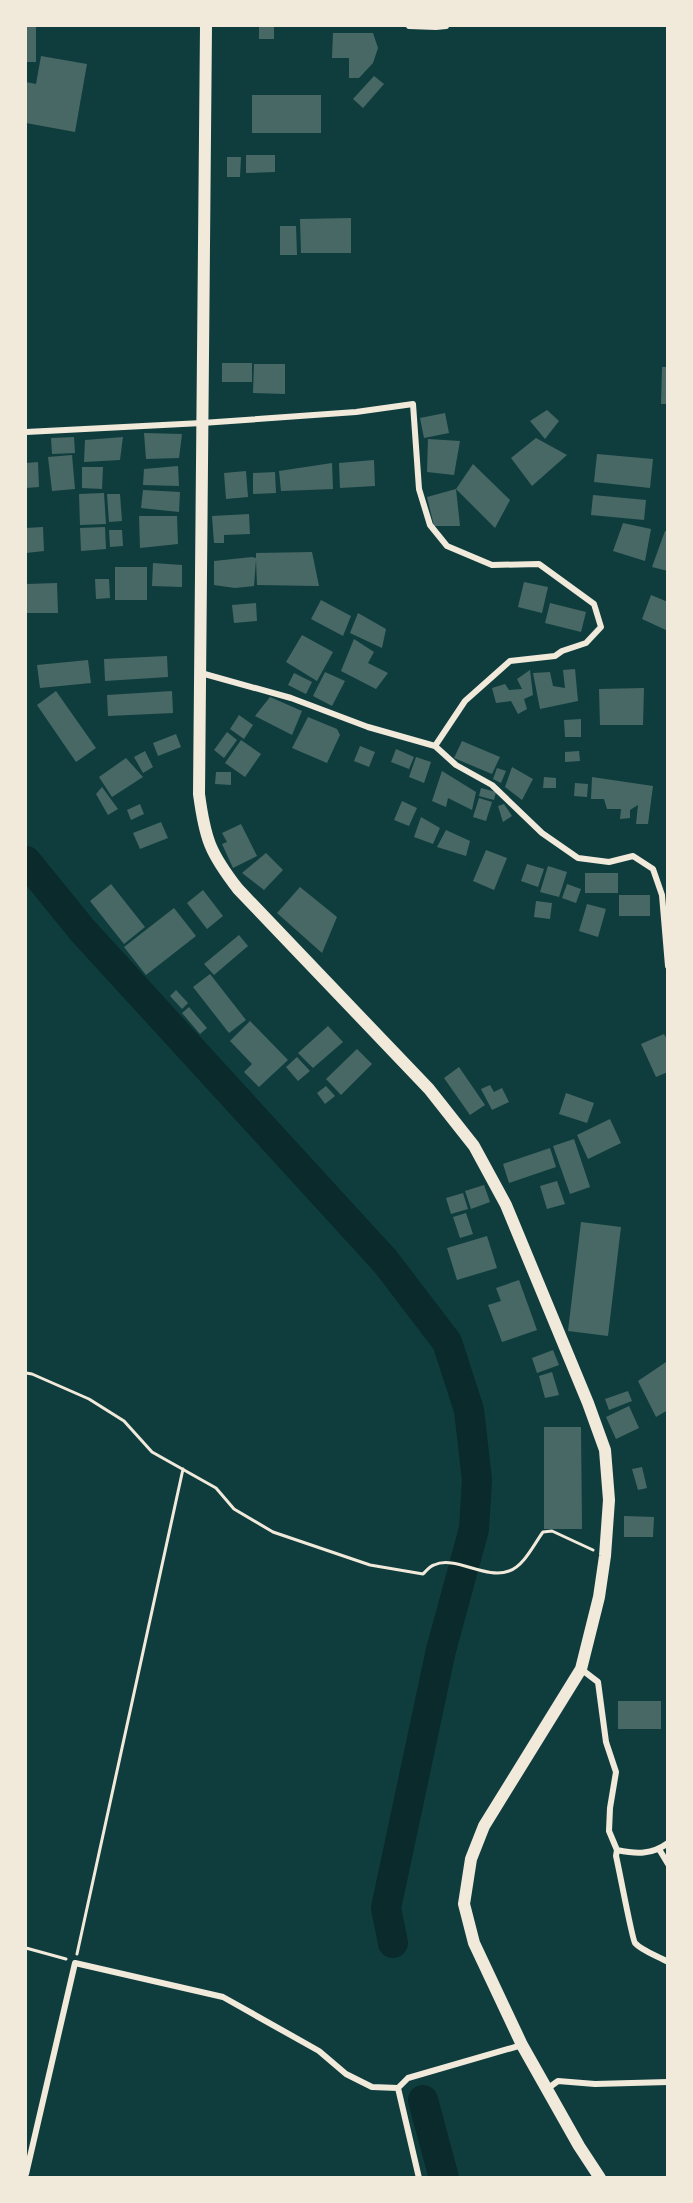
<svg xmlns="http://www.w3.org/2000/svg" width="693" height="2203" viewBox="0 0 693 2203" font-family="'Space Grotesk',sans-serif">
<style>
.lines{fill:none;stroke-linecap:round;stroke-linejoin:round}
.river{stroke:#0a2a2b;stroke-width:30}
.building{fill:#486865}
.path{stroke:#f1e9da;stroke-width:3}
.minor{stroke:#f1e9da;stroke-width:6}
.secondary{stroke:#f1e9da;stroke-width:12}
</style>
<rect width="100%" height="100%" fill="#0f3d3e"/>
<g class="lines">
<path class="river" d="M26 861 83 931 385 1261 447 1342 469 1410 477 1480 474 1529 441 1650 386 1908 393 1943
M423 2100 444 2178"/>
</g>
<path class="building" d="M26 26H36V62H26Z
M259 27H274V39H259Z
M333 33H373L378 48 373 63 359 78H349V58H332Z
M41 56 87 64 75 132 26 123V82L36 84Z
M374 76 384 84 363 108 353 99Z
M252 95H321V133H252Z
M246 155H275V172L246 173Z
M227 157H241L240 177H227Z
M351 218V253H301L300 219Z
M280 226H296L297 255H280Z
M222 363H252V382H222Z
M254 364H285V394L253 393Z
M662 367H668V404H661Z
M547 410 559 421 545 439 530 421Z
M445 413 449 433 424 438 420 418Z
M144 433 182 434 179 458 146 459Z
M74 437 75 453 52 454 51 438Z
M123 437 120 460 84 462 85 440Z
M536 438 567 455 532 486 511 458Z
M428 439 460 441 454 475 427 472Z
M597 454 653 459 650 488 594 482Z
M72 455 75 489 52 491 48 457Z
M374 460 375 486 340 488 339 463Z
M38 462 39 487 26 488V463Z
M332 463 333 489 281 491 279 471Z
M473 464 510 500 495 528 456 489 460 526H434L427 497 456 489Z
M178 466 179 486 143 485 144 469Z
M82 467H103L102 489 82 488Z
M246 471 248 497 226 499 224 473Z
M275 472 276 493 253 494V473Z
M143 490 180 492 179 512 141 508Z
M104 493 106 524 80 525 79 494Z
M107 494H120L122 521 109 522Z
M593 495 646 500 644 520 591 515Z
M249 514 250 534 224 535V543H214L212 516Z
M139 516H177L178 544 140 548Z
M623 523 651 529 645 561 613 551Z
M43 527 44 551 26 553V528Z
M105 527 106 549 81 551 80 528Z
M109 530H122L123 546 110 547Z
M665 531H668V571L652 567Z
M312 552 319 586 257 585 256 560 254 586 235 588 214 585V561L252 557 256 558V553Z
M153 563 182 565V587L152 586Z
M115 567H147V600H115Z
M95 579H109L110 598 96 599Z
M524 582 548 587 542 613 518 607Z
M57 583 58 613H26V584Z
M651 595 668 602V631L642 619Z
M321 600 351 616 343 636 311 619Z
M256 603 257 621 234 623 232 605Z
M550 603 586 612 581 632 545 623Z
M358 613 386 629 382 648 350 633Z
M302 635 333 652 317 681 286 662Z
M354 639 374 652 368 663 388 673 376 689 341 671Z
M167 656 168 677 105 681 104 659Z
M88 660 91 683 40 688 37 665Z
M575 669 578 701 540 709 533 673 550 672 553 686 565 688 563 670Z
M530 670 533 695 524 699 527 709 518 714 511 701 496 703 492 688 505 684 509 690 522 689 517 679Z
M325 672 345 681 332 706 313 696Z
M294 673 312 682 306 694 288 685Z
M644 688 643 725H600L599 689Z
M56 691 96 748 76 762 37 705Z
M172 691 173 713 108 716 107 695Z
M270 697 302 711 292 735 255 716Z
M239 715 253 725 244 739 230 729Z
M308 717 337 729 340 735 327 763 292 748Z
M581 719V737H565L564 720Z
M227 732 237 740 224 758 214 750Z
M176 734 181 747 158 756 153 743Z
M241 740 261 754 245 777 225 763Z
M462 741 500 757 492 774 454 758Z
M360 746 375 752 369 767 354 761Z
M396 749 414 757 409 769 391 762Z
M145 751 153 767 143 773 134 757Z
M579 751 580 761 565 762V752Z
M416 757 431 762 424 783 409 777Z
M126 758 143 777 112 797 99 777Z
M512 767 533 779 522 800 505 787Z
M497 768 506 771 501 783 493 779Z
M442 771 476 792 472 810 448 798 446 807 432 801Z
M216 772H231V785L215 784Z
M544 777 556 778V788H543Z
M592 777 653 786 648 824H636L638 805 630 810V818L620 819 621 809H607L604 799H591Z
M575 783 588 784 587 797 574 796Z
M102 787 118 809 108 815 96 794Z
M481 788 496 792 494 800 479 796Z
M479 798 492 802 486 821 473 817Z
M402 801 417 808 409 826 394 820Z
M140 804 144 814 131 820 127 810Z
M504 804 512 816 503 822 498 806Z
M421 817 440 828 433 844 414 837Z
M161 822 168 838 140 849 133 833Z
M241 824 257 856 233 868 222 844 227 842 222 833Z
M446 830 470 841 466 856 437 847Z
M486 850 507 858 494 890 473 881Z
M266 853 283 870 264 890 242 873Z
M527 864 544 869 538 887 521 881Z
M548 866 567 872 559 897 540 892Z
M585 873H618V893H585Z
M111 884 145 927 124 944 90 901Z
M567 884 581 889 576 903 562 898Z
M300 887 337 917 322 953 277 913Z
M203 890 223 916 207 929 187 903Z
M619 895H650V916H619Z
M536 901 552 903 550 919 534 917Z
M587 904 606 909 598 937 579 931Z
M174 908 196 936 146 975 124 947Z
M239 935 248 946 214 975 204 964Z
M210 974 246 1020 229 1033 193 987Z
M176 990 188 1003 182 1009 170 996Z
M189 1007 207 1028 200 1034 182 1013Z
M250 1021 288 1060 259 1087 244 1072 252 1064 230 1041Z
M328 1026 343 1042 313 1068 298 1053Z
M664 1034 668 1041V1072L656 1077 641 1044Z
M357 1049 372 1064 341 1095 326 1079Z
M297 1057 310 1071 298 1081 286 1067Z
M459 1067 485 1105 470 1115 444 1078Z
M490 1085 494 1092 502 1088 509 1102 492 1110 481 1089Z
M326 1086 335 1096 325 1104 317 1093Z
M566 1093 594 1103 587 1123 559 1114Z
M610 1119 621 1143 588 1159 577 1135Z
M574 1139 590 1187 570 1194 553 1146Z
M550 1148 556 1167 509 1183 503 1164Z
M557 1181 565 1204 547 1209 540 1186Z
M484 1185 490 1202 471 1209 465 1191Z
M463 1193 468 1209 451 1214 446 1198Z
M466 1213 473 1234 460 1238 453 1217Z
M581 1222 621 1227 608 1336 568 1331Z
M487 1236 497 1268 457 1280 447 1248Z
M519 1280 537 1330 502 1342 488 1305 501 1301 496 1288Z
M553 1350 559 1365 537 1373 532 1358Z
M666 1362 668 1410 656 1417 638 1381Z
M552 1372 559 1395 545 1398 539 1376Z
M628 1391 632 1401 609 1410 605 1399Z
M629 1406 639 1428 616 1439 606 1417Z
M544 1427H581L582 1529H544Z
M642 1467 647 1488 638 1490 632 1469Z
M624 1516 654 1517 653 1537H624Z
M618 1701H661V1729H618Z"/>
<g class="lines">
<path class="path" d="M26 1373 32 1374 89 1399 124 1421 152 1452 216 1488 234 1509 273 1532 370 1565 423 1574C426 1571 430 1566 434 1565 455 1555 486 1580 509 1571 524 1566 534 1544 543 1532L552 1531 593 1550
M26 1948 66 1959
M77 1954 183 1469"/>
<path class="minor" d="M409 26 436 27 446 26
M26 432 202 423 356 412 413 404 419 489 430 525 447 546 492 565 539 564 594 604 601 627 586 643 562 651 555 656 510 661 465 701 435 746
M201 673 291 698 368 727 435 746 456 765 492 785 542 833 578 858 609 862 633 856 653 869 662 895 668 966
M581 1669 598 1682 606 1742 616 1772 610 1808 609 1831 617 1850C636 1854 652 1855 668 1843
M659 1849 668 1864
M617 1850 616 1856C619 1868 632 1939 635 1943 642 1951 658 1956 668 1962
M398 2088 419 2178
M547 2089 558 2081 595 2084 668 2082
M26 2174 75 1963 223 1997 319 2051 346 2074 372 2087 398 2088 408 2078 522 2045"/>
<path class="secondary" d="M206 26 199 794C205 839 210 853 238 889L429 1089 474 1146 506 1205 588 1403 605 1450 609 1500 605 1556 599 1597 581 1669 484 1826 471 1859 464 1904 474 1943 522 2045 579 2146 600 2178"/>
</g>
<rect width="693" height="2203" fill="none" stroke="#f1e9da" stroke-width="54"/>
</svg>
